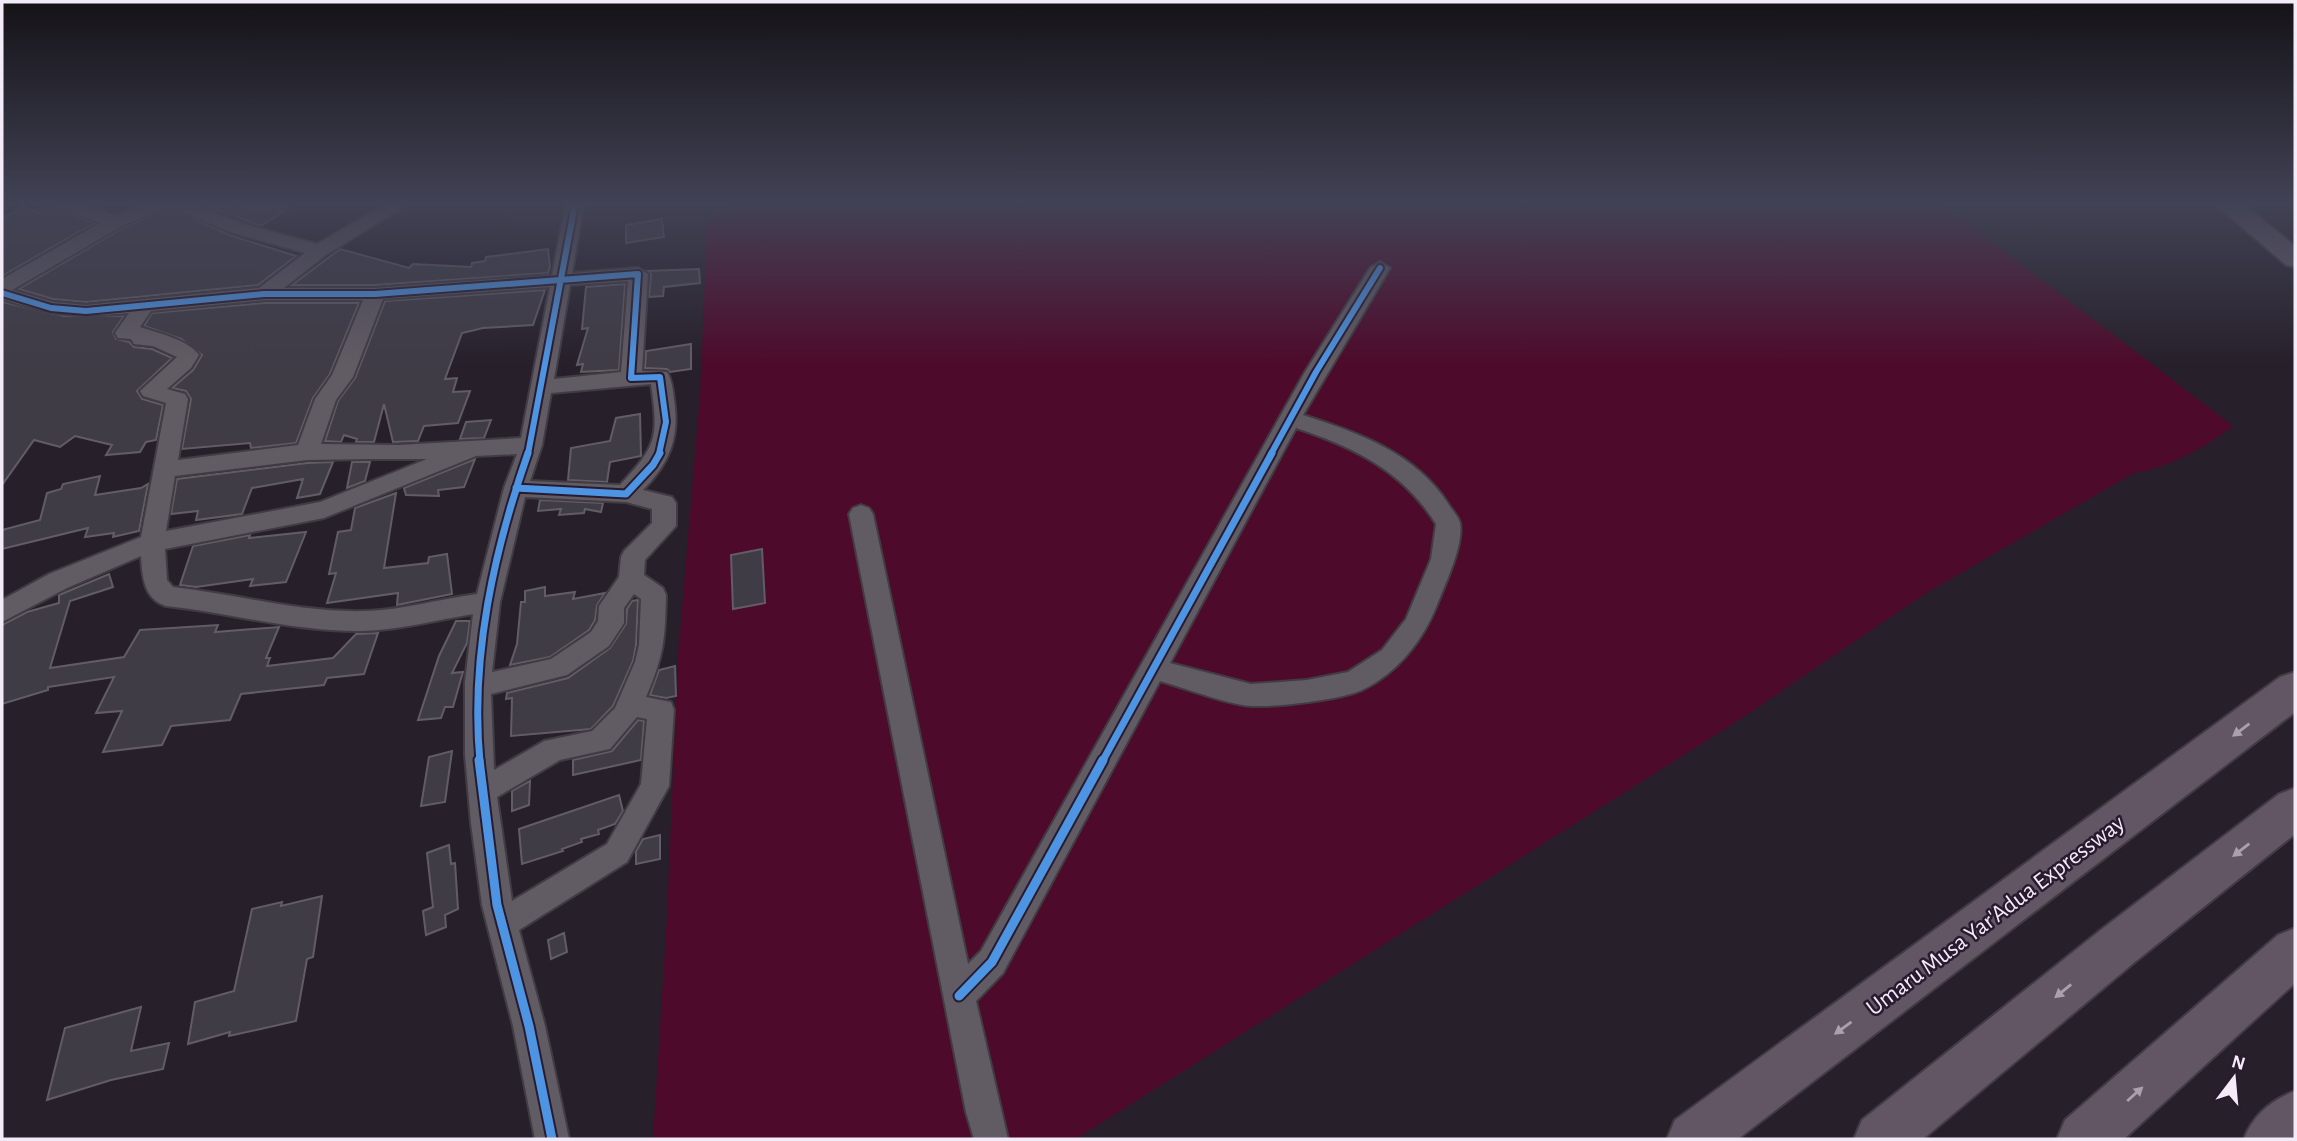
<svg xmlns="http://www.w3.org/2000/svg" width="2297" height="1141" viewBox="0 0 2297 1141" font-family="'Alegreya Sans',sans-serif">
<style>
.green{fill:#4e0a2b}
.building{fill:#403c46;stroke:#615c66;stroke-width:2}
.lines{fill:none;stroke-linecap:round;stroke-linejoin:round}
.street-casing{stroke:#413c44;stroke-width:4}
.secondary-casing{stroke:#413c44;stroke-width:4}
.highway-casing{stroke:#413c44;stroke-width:4}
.street{fill:#615b63;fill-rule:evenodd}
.secondary{fill:#685f6a;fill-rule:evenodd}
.highway{fill:#635664;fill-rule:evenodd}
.cycleway-far2-casing{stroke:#291b2f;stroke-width:10}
.cycleway-far1-casing{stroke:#291b2f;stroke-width:11}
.cycleway-casing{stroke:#291b2f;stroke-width:13}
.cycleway-far2{stroke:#4d94e3;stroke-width:6}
.cycleway-far1{stroke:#4d94e3;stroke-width:7}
.cycleway{stroke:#4d94e3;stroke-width:9}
.oneway{fill:#aca0ae}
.labels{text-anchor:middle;stroke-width:5;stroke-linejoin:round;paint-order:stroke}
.near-street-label{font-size:24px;fill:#f4ebf8;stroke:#291b2f}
</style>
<rect width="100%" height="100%" fill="#27202a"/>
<path class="green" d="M731 204H1942L2233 426C2205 448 2168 468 2134 473L1928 592 1733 724 1076 1139H653L667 916 678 655 700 395 706 252 704 228Z"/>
<path class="building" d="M203 204 258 206 296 204 261 226Z
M51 205 94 223 2 276V218L24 207 38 213Z
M169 207 229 235 296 256 258 285 86 302 53 299 19 289 123 228Z
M662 219 664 237 626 243V225Z
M340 249 409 268 413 264 471 267 472 263 485 261 486 257 548 249 550 266 548 273 375 285H292Z
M699 269 700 283 664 287 663 296 649 297 651 274 647 271Z
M625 284 619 370 581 372 583 364 577 365 588 328 582 329 586 287Z
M545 290 533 325 483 328 462 333 445 379 457 378 453 392 470 391 458 423 424 426 418 441 393 442 384 404 374 442H356L357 439 344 435 341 442 325 441 338 401 355 378 385 301Z
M2 302 64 316H124L113 332 116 339 129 342 134 347 152 349 172 358 137 391 142 399 163 405 156 440 146 442 140 452 106 455 112 445 75 436 60 447 34 440 2 485Z
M264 303H359L330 374 313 398 296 443 251 448 250 443 182 449 191 399 186 391 172 388 193 370 202 355 181 339 144 326 152 313Z
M691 344V369L670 372 667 369 645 368 646 351Z
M640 414 641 456 610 462 607 482 568 480 571 448 610 441 616 418Z
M491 420 484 438 460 439 466 422Z
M475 459 464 487 438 490 439 496 406 495 404 488Z
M333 462 320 494 297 498 303 479 252 488 242 514 196 520 198 511 171 514 177 479 307 463Z
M352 462H370L365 481 347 488Z
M100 476 95 495 141 488 148 484 139 531 113 537 114 533 85 537 88 528 2 549V530L40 520 47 493 61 489 63 484Z
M396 493 384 568 428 563 429 557 447 554 452 594 397 605 398 593 327 603 336 573 329 574 338 532 351 530 355 508Z
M540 500 603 503 601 512 585 509 584 513 559 515 561 509 538 511Z
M306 532 286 582 250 586 253 579 196 587 180 585 193 546 250 535 249 538Z
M762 549 765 603 733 609 731 555Z
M109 574 113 587 70 601 50 668 124 657 140 630 218 625 215 632 279 627 266 658H270L267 666 333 658 356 634 378 633 364 674 327 678 324 685 241 694 230 720 171 726 162 745 103 752 122 711 96 713 114 677 48 687V690L2 704V625L27 612 59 603V595Z
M545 587V596L575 592 573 599 605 593 597 605 595 620 589 630 550 657 510 665 517 644 521 602H525V591Z
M638 600 636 645 633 661 613 706 591 729 511 736 512 698 506 699 507 693 568 678 610 648 626 624 627 609 632 601Z
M456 621H470L467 643 452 673 463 672 453 707H445L441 718 418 720 439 656Z
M675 666 676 696 666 698 650 695 659 670Z
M638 720 644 721 641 760 573 775V760L612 751Z
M452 751 445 802 421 806 429 757Z
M530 781 529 805 512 811V791Z
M619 795 623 811 615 824 598 830 599 834 581 839 582 842 562 849 563 851 522 864 519 829Z
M660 835V859L636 864V851L643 839Z
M449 845 451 864 455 863 458 909 445 915 446 927 426 935 423 911 433 907 427 853Z
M322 896 313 957 307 959 296 1021 229 1036 230 1032 188 1044 195 1002 234 991 252 909 282 902 281 906Z
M564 933 567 952 551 959 548 940Z
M141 1007 131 1051 169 1043 163 1069 111 1080 47 1100 65 1028Z"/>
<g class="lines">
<g class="street-casing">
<path id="street" d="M58 204H84L115 216 142 204H168L165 208 122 226 12 290 53 302 86 305 259 288 305 253 230 232 173 208 170 204H195L244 224 317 244 386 204H408L326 255 284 288H375L552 275 566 204H584L572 273 638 268 648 274 642 371 667 372C672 380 673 390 674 399 680 437 670 463 643 490L672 497 676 503V526L645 560 644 575 663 588 666 595C665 640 664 655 646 697L671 702 674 710 669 786 627 862 519 930 545 1026 569 1139H535L513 1026 482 905 471 823 465 755V682L473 614C436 620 400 630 362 631 296 632 231 613 166 606 144 599 142 577 141 556L67 588 2 622V600L49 574 141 537 166 403 143 396 140 391 177 357 153 346 134 344 131 339 118 338 115 333 129 313C75 318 53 315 2 299V279L100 223 61 208ZM628 281 621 372 554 379 570 285ZM550 287 521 438 399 445 321 444 336 400 353 377 383 299ZM264 300H363L332 375 315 399 298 445 178 460 188 399 185 394 167 389 191 368 199 355C189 340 155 332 140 327L151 311ZM651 384C659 439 656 446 620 485L530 481 542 445 551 393ZM517 454 504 488 477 594C439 599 403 610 365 611 301 613 237 594 173 587L167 580 165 549 324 518 476 456ZM369 459H427L320 502 166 531 175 476 307 460ZM525 497 626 502 652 509V523L624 551 621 557 619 577 599 606 598 621 591 632 551 659 492 672 500 602ZM634 594 641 599 639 645 635 662 615 708 592 731 544 741 494 770 491 694 567 675 609 646 624 623V608ZM637 717 647 719 641 784 607 844 512 901 497 797 560 760 610 749Z
M1380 262 1390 268 1303 415C1359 433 1416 453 1449 505 1452 510 1459 517 1460 523 1464 545 1445 584 1437 605 1423 640 1398 673 1362 690 1340 700 1278 707 1252 706 1229 705 1185 688 1160 681L1003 973 976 1001 1008 1139H974L966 1112 849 514 853 508 861 505 869 508 873 514 968 964 981 951 1305 372 1370 268ZM1296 428C1354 447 1403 471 1436 524L1431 559 1406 619 1382 650 1348 672 1307 680 1251 684 1170 663Z"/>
</g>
<g class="secondary-casing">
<path id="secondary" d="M2215 204H2243L2295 246V267L2286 265Z"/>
</g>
<g class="highway-casing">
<path id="highway" d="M2295 672V712L1738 1139H1667L1675 1120 2280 677Z
M2295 788V834L2136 961 1923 1139H1854L1862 1120 2102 929 2279 794Z
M2295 928V983L2124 1139H2057L2065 1120 2278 935Z
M2295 1091V1139H2244C2253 1115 2271 1100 2295 1091Z"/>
</g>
<use href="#street" class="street"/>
<use href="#secondary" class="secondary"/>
<use href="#highway" class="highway"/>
<g class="cycleway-far2-casing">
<path id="cycleway-far2" d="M2 293 51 308 86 311 264 294H375L638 274 631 378 660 377 666 422 659 454
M528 454 575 204
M1271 454 1316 372 1380 268"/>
</g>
<g class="cycleway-far1-casing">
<path id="cycleway-far1" d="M516 488 626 494 653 465 660 453
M480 762C470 657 494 551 528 453
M1102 762 1272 453"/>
</g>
<g class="cycleway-casing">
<path id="cycleway" d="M479 760 497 905 529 1026 552 1139
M959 996 992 962 1103 760"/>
</g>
<use href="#cycleway-far2" class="cycleway-far2"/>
<use href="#cycleway-far1" class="cycleway-far1"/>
<use href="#cycleway" class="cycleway"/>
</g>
<defs><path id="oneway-solid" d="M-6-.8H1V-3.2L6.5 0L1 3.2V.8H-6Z" transform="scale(1.75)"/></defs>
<g class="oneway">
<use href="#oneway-solid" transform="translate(2241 730) rotate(143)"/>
<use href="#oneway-solid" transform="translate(2241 850) rotate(142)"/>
<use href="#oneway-solid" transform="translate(2063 991) rotate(141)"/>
<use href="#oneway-solid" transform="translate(1843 1028) rotate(144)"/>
<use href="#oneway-solid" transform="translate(2135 1094) rotate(-42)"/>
</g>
<linearGradient id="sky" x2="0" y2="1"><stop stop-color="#151217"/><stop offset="0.56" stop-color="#414255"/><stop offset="1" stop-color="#414255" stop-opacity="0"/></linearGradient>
<rect width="2297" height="364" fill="url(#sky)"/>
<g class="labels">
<g class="near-street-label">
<text transform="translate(1995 915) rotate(-37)" y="8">Umaru Musa Yar'Adua Expressway</text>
</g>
</g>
<rect width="2297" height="1141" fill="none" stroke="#f4ebf8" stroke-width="7"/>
<g transform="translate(2234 1078) rotate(16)" stroke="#291b2f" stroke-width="5" paint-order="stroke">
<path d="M0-5L12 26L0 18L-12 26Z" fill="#f4ebf8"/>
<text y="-10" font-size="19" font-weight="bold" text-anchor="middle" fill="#f4ebf8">N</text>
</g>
</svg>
